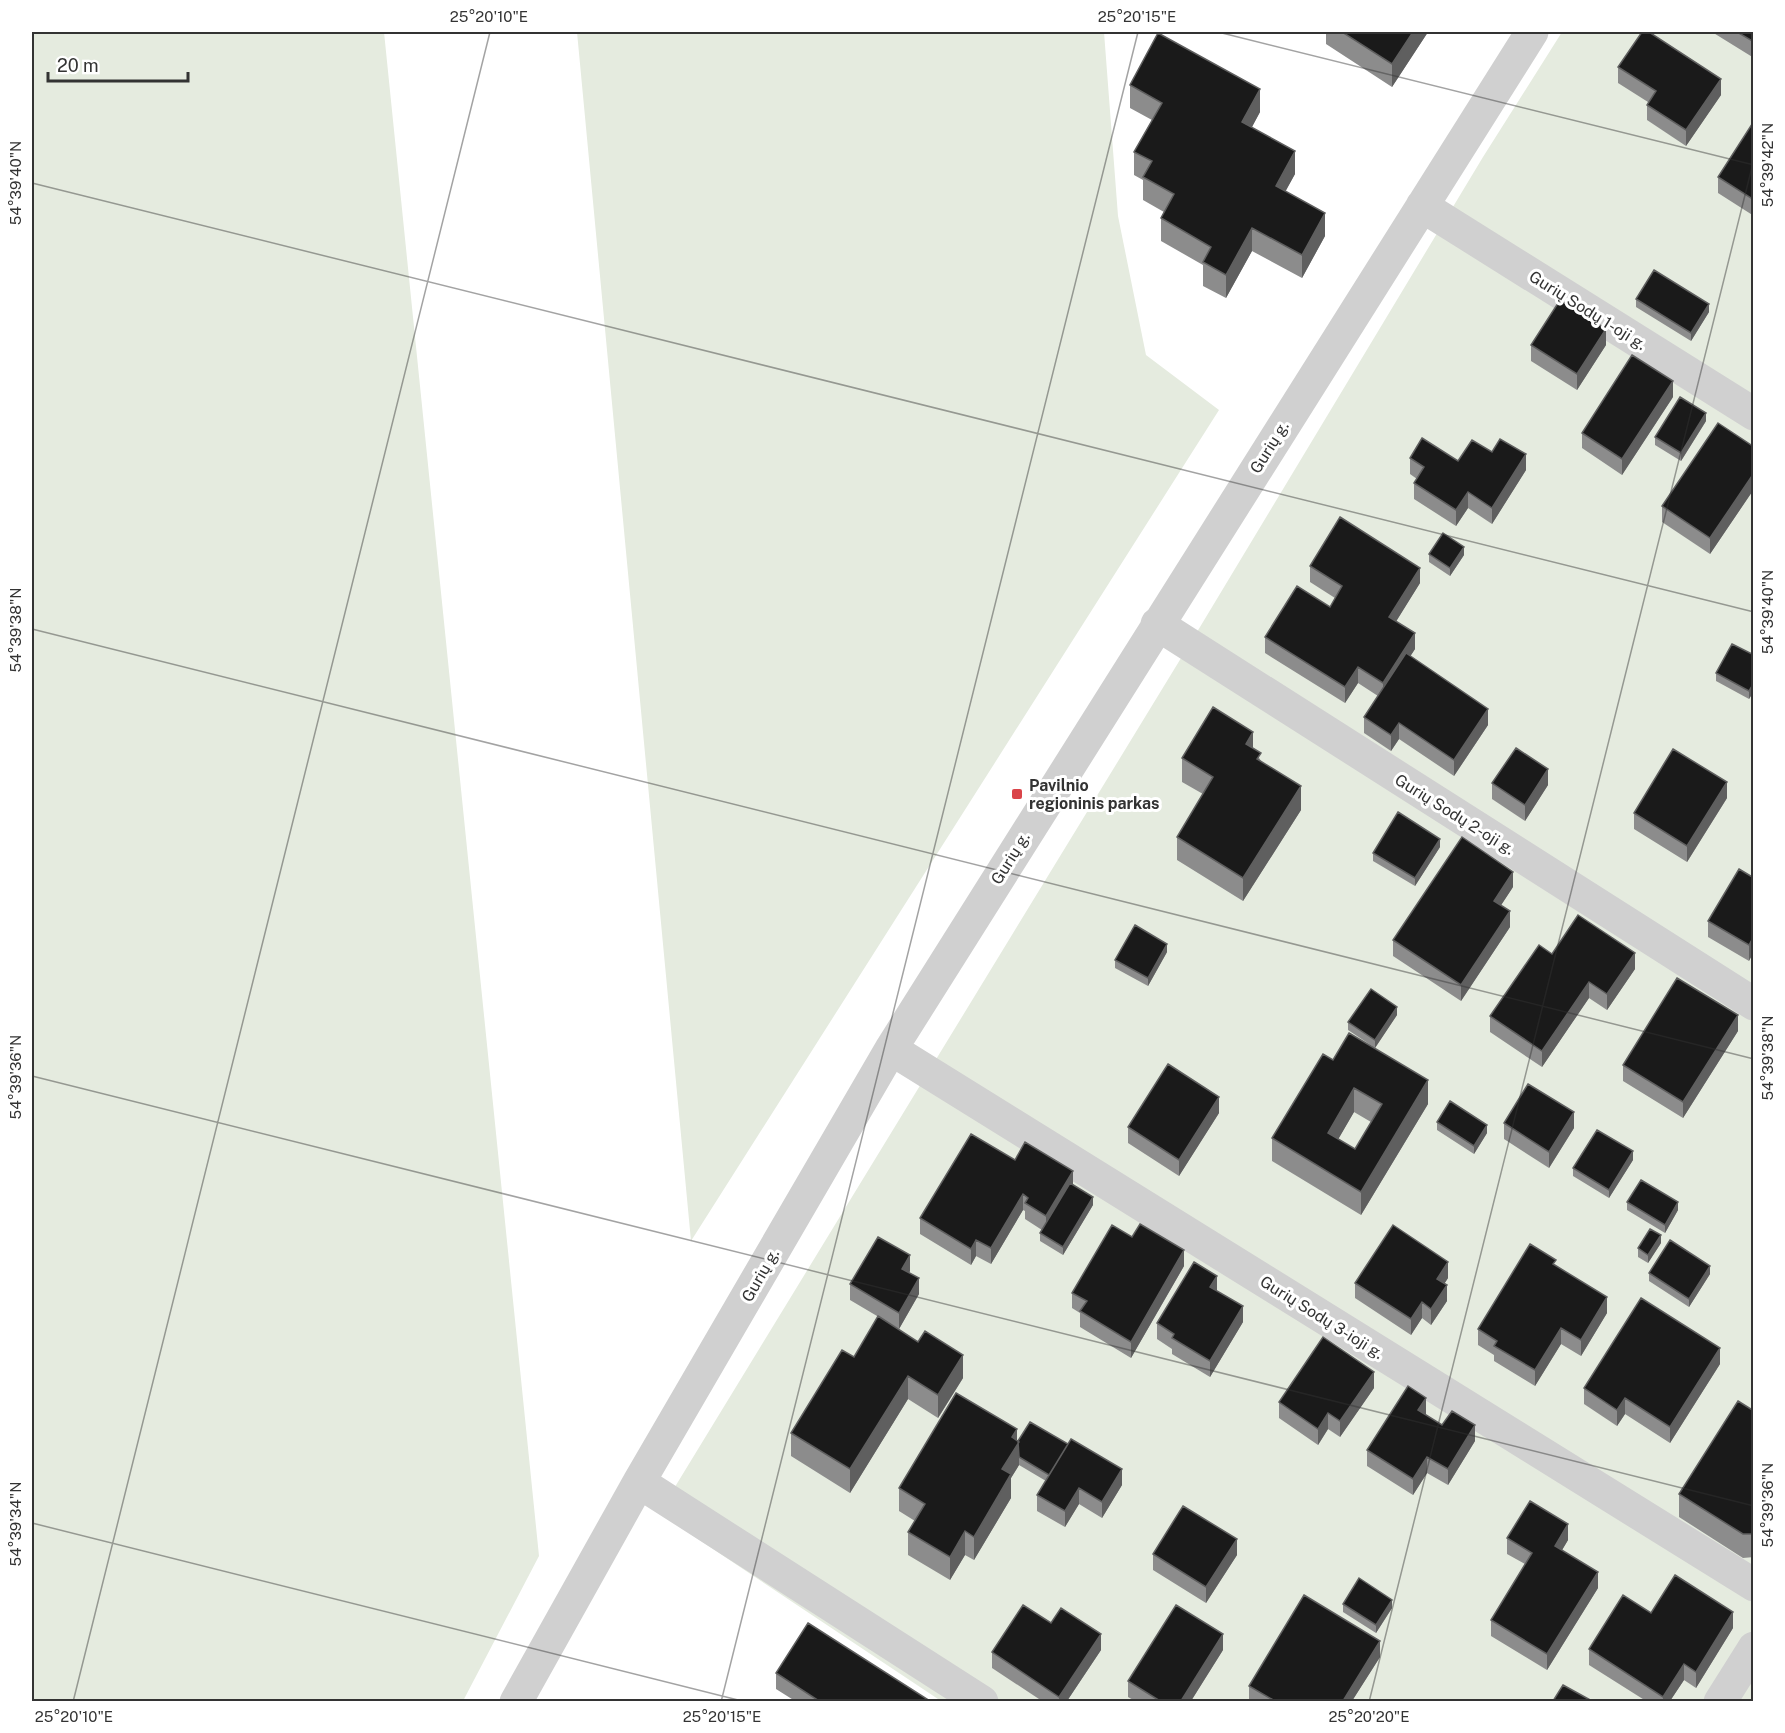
<svg xmlns="http://www.w3.org/2000/svg" width="1785" height="1733" viewBox="0 0 1785 1733" font-family="'Public Sans',sans-serif">
<style>
.green{fill:#e5ebdf}
.lines{fill:none;stroke-linecap:round;stroke-linejoin:round}
.minor{stroke:#d0d0d0;stroke-width:33}
.wall{fill:#8c8c8c;fill-rule:evenodd}
.shaded-wall{fill:#5f5f5f}
.building{fill:#1a1a1a;stroke:#5f5f5f;stroke-width:1.5;fill-rule:evenodd}
.ticks{fill:none;stroke:#333;stroke-width:1.5;stroke-opacity:0.45}
.poi-dot{fill:#da4449;stroke:#fff;stroke-width:2}
.labels{text-anchor:middle;stroke-width:6;stroke-linejoin:round;paint-order:stroke}
.street-label{font-size:16px;fill:#333;stroke:#fff}
.poi-label{font-size:16px;font-weight:bold;fill:#333;stroke:#fff;text-anchor:start}
.neatline{fill:none;stroke:#333;stroke-width:2}
.ticks-label{font-size:15px;text-anchor:middle;fill:#333}
</style>
<rect width="100%" height="100%" fill="#fff"/>
<path class="green" d="M32 32H384L539 1556 463 1701H32Z
M577 32H1104L1118 216 1146 355 1219 410 691 1241Z
M1562 32H1753V1701H941L659 1513 1200 627 1483 157Z"/>
<g class="lines">
<path class="minor" d="M1422 206 1754 414
M1157 624 1754 1004
M891 1049 1754 1585
M639 1482 982 1702
M516 1702 639 1482 891 1049 1532 32
M1720 1702 1754 1648"/>
</g>
<path class="wall" d="M1326 32H1428L1392 87 1326 44Z
M1712 32H1754V58Z
M1618 67 1721 95 1686 146 1647 120V105L1648 102 1618 83Z
M1130 85 1260 112 1251 128 1295 174 1285 191 1325 236 1302 278 1252 251 1226 298 1203 286V265L1161 241V218L1164 212 1143 200V180L1134 175V152L1152 120 1130 108Z
M1754 121V216L1718 193V177Z
M1636 299 1709 312 1691 341 1636 307Z
M1531 345H1606L1577 390 1531 361Z
M1673 397 1622 475 1582 448V433Z
M1706 421 1681 461 1655 445V437Z
M1754 447V489L1710 554 1662 522V506Z
M1492 452 1526 470 1492 524 1468 508 1456 526 1414 499V483L1417 479 1410 474V458L1458 461Z
M1429 554 1464 555 1450 576 1429 562Z
M1310 566 1420 583 1396 621 1415 649 1410 656 1488 725 1454 776 1399 739 1391 751 1364 733V717L1378 696 1358 683 1345 703 1265 653V637L1330 607 1335 598 1310 582Z
M1754 655V691L1749 699 1716 681V673Z
M1253 748 1261 761 1301 810 1243 901 1177 860V837L1203 794 1182 782V758Z
M1492 783 1548 785 1525 821 1492 799Z
M1727 798 1687 862 1634 829V813Z
M1440 847 1415 886 1373 861V853Z
M1754 878 1749 961 1708 937V921Z
M1513 887 1501 905 1510 927 1461 1001 1393 956V940Z
M1167 952 1148 986 1115 968V960Z
M1552 954 1635 969 1607 1010 1589 998 1542 1067 1490 1032V1016Z
M1397 1015 1375 1048 1348 1030V1022Z
M1738 1031 1683 1118 1623 1081V1065Z
M1333 1060 1428 1104 1361 1215 1272 1161V1138ZM1354 1112 1371 1122 1355 1149 1338 1139Z
M1219 1113 1179 1176 1128 1143V1127Z
M1437 1122 1487 1133 1474 1154 1437 1130Z
M1504 1123 1574 1128 1549 1168 1504 1139Z
M1015 1160 1073 1185 1093 1205 1063 1255 1040 1241V1233L1042 1230 1025 1219V1211L1023 1210 991 1264 976 1256 971 1265 920 1234V1218Z
M1633 1160 1609 1198 1573 1176V1168Z
M1627 1202 1678 1210 1665 1233 1627 1210Z
M1132 1237 1184 1266 1131 1358 1080 1327V1313L1072 1308V1293Z
M1661 1243 1648 1263 1638 1257V1248Z
M1556 1266 1607 1313 1581 1356 1561 1344 1535 1386 1494 1361V1355L1478 1345V1329Z
M910 1271 909 1273 919 1294 899 1329 850 1300V1284Z
M1649 1273 1710 1274 1689 1307 1649 1281Z
M1448 1278 1444 1284 1447 1301 1431 1325 1422 1318 1411 1335 1355 1298V1283Z
M1217 1291 1243 1322 1210 1377 1172 1354V1349L1157 1339V1323Z
M854 1357 963 1378 938 1418 908 1399 850 1493 791 1456V1433Z
M1720 1364 1670 1443 1625 1414 1617 1426 1584 1404V1388Z
M1374 1388 1340 1437 1328 1429 1318 1445 1279 1418V1402Z
M1754 1411V1557L1743 1558 1679 1517V1494Z
M1426 1414V1415L1442 1425 1475 1441 1448 1485 1427 1473 1413 1495 1367 1466V1450Z
M1017 1441 1122 1485 1102 1518 1079 1504 1065 1527 1037 1511V1495L1046 1481 1019 1465 1011 1478V1498L974 1560 965 1555 950 1580 908 1555V1532L915 1521 899 1511V1488Z
M1507 1538 1568 1540 1562 1550 1598 1588 1547 1670 1491 1636V1620L1525 1564 1507 1554Z
M1153 1554 1237 1555 1206 1603 1153 1570Z
M1343 1604 1392 1608 1376 1633 1343 1612Z
M1651 1613 1733 1628 1696 1688 1684 1680 1670 1701H1646L1589 1665V1649Z
M1051 1623 1101 1650 1067 1701H1042L992 1668V1652Z
M1223 1650 1191 1701H1135L1128 1697V1681Z
M1380 1657 1352 1701H1249V1686Z
M776 1673 930 1701H795L776 1689Z"/>
<path class="shaded-wall" d="M1413 32H1428L1392 87V64Z
M1721 79V95L1686 146V130Z
M1260 89V112L1242 146V122Z
M1295 151V174L1276 209V186Z
M1325 213V236L1302 278V255Z
M1252 228V251L1226 298V275Z
M1709 304V312L1691 341V333Z
M1606 329V345L1577 390V374Z
M1673 381V397L1622 475V459Z
M1706 413V421L1681 461V453Z
M1526 454V470L1492 524V508Z
M1754 473V489L1710 554V538Z
M1468 492V508L1456 526V510Z
M1464 547V555L1450 576V568Z
M1420 568V583L1389 633V617Z
M1415 633V649L1383 699V683Z
M1358 667V683L1345 703V687Z
M1754 683V691L1749 699V691Z
M1488 709V725L1454 776V760Z
M1399 723V739L1391 751V735Z
M1253 732V755L1246 744Z
M1548 769V785L1525 821V805Z
M1727 782V798L1687 862V846Z
M1301 786V810L1243 901V878Z
M1440 839V847L1415 886V878Z
M1513 872V887L1494 916V901Z
M1510 911V927L1461 1001V985Z
M1754 936V952L1749 961V945Z
M1167 944V952L1148 986V978Z
M1635 953V969L1607 1010V994Z
M1589 982V998L1542 1067V1051Z
M1397 1007V1015L1375 1048V1040Z
M1738 1015V1031L1683 1118V1102Z
M1428 1080V1104L1361 1215V1192Z
M1354 1088V1112L1328 1157V1133Z
M1219 1097V1113L1179 1176V1160Z
M1574 1112V1128L1549 1168V1152Z
M1487 1125V1133L1474 1154V1146Z
M1633 1151V1160L1609 1198V1190Z
M1073 1171V1187L1046 1232V1216Z
M1023 1194V1210L991 1264V1248Z
M1093 1197V1205L1063 1255V1247Z
M1678 1202V1210L1665 1233V1225Z
M1661 1235V1243L1648 1263V1255Z
M976 1240V1256L971 1265V1249Z
M1184 1250V1266L1131 1358V1342Z
M910 1255V1271L902 1285V1269Z
M1448 1262V1278L1437 1295V1279Z
M1710 1266V1274L1689 1307V1299Z
M1217 1276V1291L1210 1287Z
M919 1278V1294L899 1329V1313Z
M1447 1285V1301L1431 1325V1309Z
M1607 1297V1313L1581 1356V1340Z
M1422 1302V1318L1411 1335V1319Z
M1243 1306V1322L1210 1377V1361Z
M1561 1328V1344L1535 1386V1370Z
M1720 1348V1364L1670 1443V1427Z
M963 1355V1378L938 1418V1395Z
M1374 1372V1388L1340 1437V1421Z
M908 1376V1399L850 1493V1469Z
M1426 1398V1414L1418 1426V1410Z
M1625 1398V1414L1617 1426V1410Z
M1328 1413V1429L1318 1445V1429Z
M1475 1425V1441L1448 1485V1469Z
M1017 1429V1445L1019 1442V1465L1011 1478V1498L974 1560V1537L1002 1469 1012 1437Z
M1427 1457V1473L1413 1495V1479Z
M1122 1469V1485L1102 1518V1502Z
M1079 1488V1504L1065 1527V1511Z
M1568 1524V1540L1555 1562V1546Z
M965 1531V1555L950 1580V1557Z
M1237 1539V1555L1206 1603V1587Z
M1598 1572V1588L1547 1670V1654Z
M1392 1600V1608L1376 1633V1625Z
M1733 1612V1628L1696 1688V1672Z
M1101 1634V1650L1067 1701H1059V1697Z
M1223 1634V1650L1191 1701H1181Z
M1380 1641V1657L1352 1701H1343Z
M1684 1664V1680L1670 1701H1663V1697Z"/>
<path class="building" d="M1342 32H1413L1392 64Z
M1642 32H1649L1721 79 1686 130 1647 105 1656 91 1618 67Z
M1737 32H1754V42Z
M1158 33 1260 89 1242 122 1295 151 1276 186 1325 213 1302 255 1252 228 1226 275 1203 262 1211 247 1161 218 1174 194 1143 177 1152 161 1134 152 1162 103 1130 85Z
M1754 121V200L1718 177Z
M1654 270 1709 304 1691 333 1636 299Z
M1560 300 1606 329 1577 374 1531 345Z
M1632 355 1673 381 1622 459 1582 433Z
M1680 397 1706 413 1681 453 1655 437Z
M1718 423 1754 447V473L1710 538 1662 506Z
M1422 438 1458 461 1472 440 1492 452 1500 439 1526 454 1492 508 1468 492 1456 510 1414 483 1424 467 1410 458Z
M1340 517 1420 568 1389 617 1415 633 1383 683 1358 667 1345 687 1265 637 1297 586 1330 607 1342 586 1310 566Z
M1443 533 1464 547 1450 568 1429 554Z
M1732 644 1754 655V683L1749 691 1716 673Z
M1406 653 1488 709 1454 760 1399 723 1391 735 1364 717Z
M1213 707 1253 732 1246 744 1261 753 1257 759 1301 786 1243 878 1177 837 1213 777 1182 758Z
M1516 748 1548 769 1525 805 1492 783Z
M1673 749 1727 782 1687 846 1634 813Z
M1398 812 1440 839 1415 878 1373 853Z
M1462 837 1513 872 1494 901 1510 911 1461 985 1393 940Z
M1739 869 1754 878V936L1749 945 1708 921Z
M1578 915 1635 953 1607 994 1589 982 1542 1051 1490 1016 1539 945 1552 954Z
M1135 925 1167 944 1148 978 1115 960Z
M1677 978 1738 1015 1683 1102 1623 1065Z
M1371 989 1397 1007 1375 1040 1348 1022Z
M1349 1033 1428 1080 1361 1192 1272 1138 1323 1054 1333 1060ZM1354 1088 1382 1104 1355 1149 1328 1133Z
M1168 1064 1219 1097 1179 1160 1128 1127Z
M1528 1084 1574 1112 1549 1152 1504 1123Z
M1450 1101 1487 1125 1474 1146 1437 1122Z
M1597 1130 1633 1151 1609 1190 1573 1168Z
M971 1134 1015 1160 1025 1142 1073 1171 1046 1216 1025 1203 1028 1198 1023 1194 991 1248 976 1240 971 1249 920 1218Z
M1641 1180 1678 1202 1665 1225 1627 1202Z
M1070 1183 1093 1197 1063 1247 1040 1233Z
M1140 1224 1184 1250 1131 1342 1080 1311 1087 1301 1072 1293 1112 1225 1132 1237Z
M1393 1225 1448 1262 1437 1279 1447 1285 1431 1309 1422 1302 1411 1319 1355 1283Z
M1650 1229 1661 1235 1648 1255 1638 1248Z
M878 1237 910 1255 902 1269 919 1278 899 1313 850 1284Z
M1670 1240 1710 1266 1689 1299 1649 1273Z
M1530 1244 1556 1260 1553 1264 1607 1297 1581 1340 1561 1328 1535 1370 1494 1346 1497 1341 1478 1329Z
M1194 1262 1217 1276 1210 1287 1243 1306 1210 1361 1172 1338 1174 1334 1157 1323Z
M1641 1298 1720 1348 1670 1427 1625 1398 1617 1410 1584 1388Z
M878 1316 918 1342 925 1331 963 1355 938 1395 908 1376 850 1469 791 1433 842 1350 854 1357Z
M1323 1337 1374 1372 1340 1421 1328 1413 1318 1429 1279 1402Z
M1408 1386 1426 1398 1418 1410 1442 1425 1452 1411 1475 1425 1448 1469 1427 1457 1413 1479 1367 1450Z
M956 1393 1017 1429 1012 1437 1019 1442 1002 1469 1011 1474 974 1537 965 1531 950 1557 908 1532 925 1504 899 1488Z
M1738 1401 1754 1411V1534H1743L1679 1494Z
M1030 1422 1068 1444 1049 1475 1019 1457 1018 1441Z
M1071 1439 1122 1469 1102 1502 1079 1488 1065 1511 1037 1495Z
M1530 1501 1568 1524 1555 1546 1598 1572 1547 1654 1491 1620 1532 1553 1507 1538Z
M1183 1506 1237 1539 1206 1587 1153 1554Z
M1675 1575 1733 1612 1696 1672 1684 1664 1663 1697 1589 1649 1623 1595 1651 1613Z
M1359 1578 1392 1600 1376 1625 1343 1604Z
M1304 1595 1380 1641 1343 1701H1275L1249 1686Z
M1023 1605 1051 1623 1061 1608 1101 1634 1059 1697 992 1652Z
M1176 1605 1223 1634 1181 1701H1160L1128 1681Z
M808 1623 930 1701H819L776 1673Z
M1563 1685 1592 1701H1553Z"/>
<path class="ticks" d="M1218 32 1754 165M32 183 1754 612M32 629 1754 1059M32 1076 1754 1506M32 1523 746 1702M73 1702 490 32M721 1702 1138 32M1369 1702 1754 159"/>
<rect class="poi-dot" x="1011" y="788" width="12" height="12" rx="3"/>
<g class="labels">
<g class="street-label">
<text transform="translate(1588 310) rotate(32)" y="6">Gurių Sodų 1-oji g.</text>
<text transform="translate(1269 447) rotate(-58)" y="6">Gurių g.</text>
<text transform="translate(1455 814) rotate(32)" y="6">Gurių Sodų 2-oji g.</text>
<text transform="translate(1010 858) rotate(-58)" y="6">Gurių g.</text>
<text transform="translate(760 1275) rotate(-60)" y="6">Gurių g.</text>
<text transform="translate(1322 1317) rotate(32)" y="6">Gurių Sodų 3-ioji g.</text>
</g>
<g class="poi-label">
<text x="1029" y="791">Pavilnio<tspan x="1029" dy="18">regioninis parkas</tspan></text>
</g>
</g>
<rect width="1785" height="1733" fill="none" stroke="#ffffff" stroke-width="66"/>
<path d="M48 72v9h140v-9" fill="none" stroke="#333333" stroke-width="3"/>
<text x="57" y="72" font-size="18" fill="#333333" stroke="#ffffff" stroke-width="4.5" paint-order="stroke">20 m</text>
<rect x="33" y="33" width="1719" height="1667" class="neatline"/>
<g class="ticks-label">
<text x="489" y="22">25°20'10"E</text>
<text x="1137" y="22">25°20'15"E</text>
<text transform="translate(1768 165) rotate(-90)" y="5">54°39'42"N</text>
<text transform="translate(16 183) rotate(-90)" y="5">54°39'40"N</text>
<text transform="translate(1768 612) rotate(-90)" y="5">54°39'40"N</text>
<text transform="translate(16 630) rotate(-90)" y="5">54°39'38"N</text>
<text transform="translate(1768 1058) rotate(-90)" y="5">54°39'38"N</text>
<text transform="translate(16 1077) rotate(-90)" y="5">54°39'36"N</text>
<text transform="translate(1768 1505) rotate(-90)" y="5">54°39'36"N</text>
<text transform="translate(16 1524) rotate(-90)" y="5">54°39'34"N</text>
<text x="74" y="1722">25°20'10"E</text>
<text x="722" y="1722">25°20'15"E</text>
<text x="1369" y="1722">25°20'20"E</text>
</g>
</svg>
